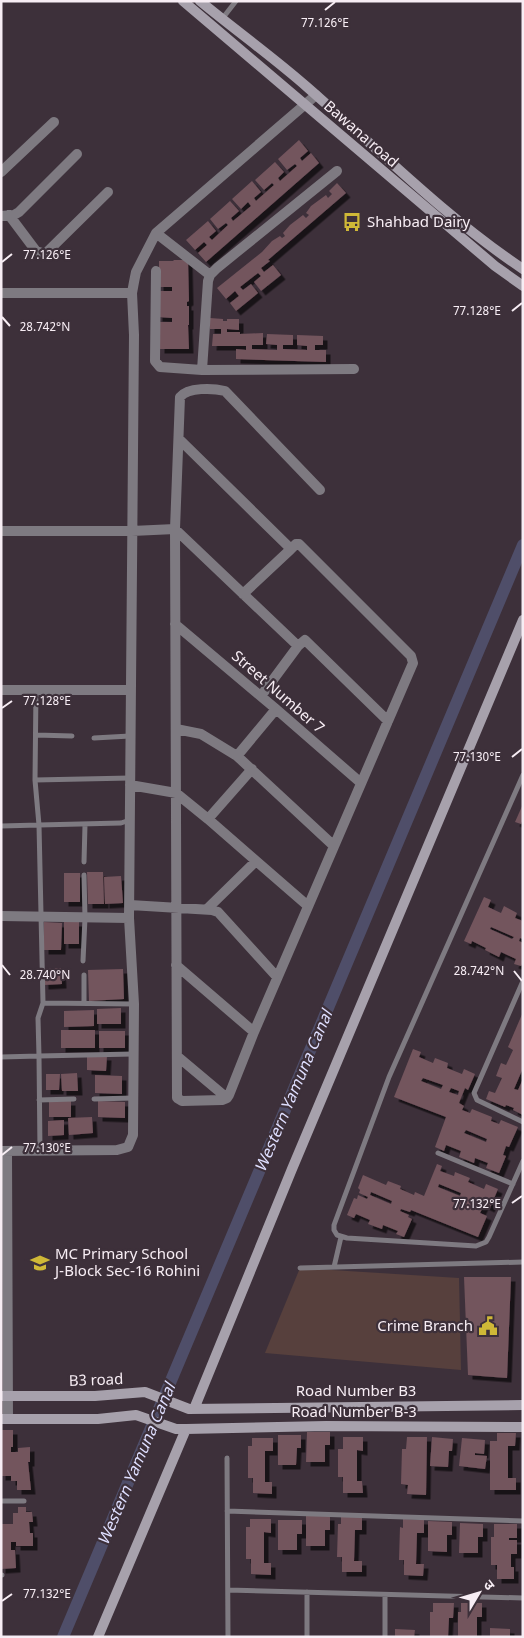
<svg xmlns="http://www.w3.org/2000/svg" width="524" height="1638" viewBox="0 0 524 1638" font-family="Georgia,'Noto Sans Devanagari',serif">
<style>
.green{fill:#57403d}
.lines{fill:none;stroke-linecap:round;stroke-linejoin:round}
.canal{stroke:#4f4e69;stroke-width:12}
.building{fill:#73545d;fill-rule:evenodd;filter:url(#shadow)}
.lane{stroke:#7e7a81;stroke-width:5}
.street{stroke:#7e7a81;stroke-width:10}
.secondary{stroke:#a7a1ac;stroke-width:10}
.ticks{fill:none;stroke:#f7edf4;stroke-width:2}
.labels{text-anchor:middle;stroke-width:4.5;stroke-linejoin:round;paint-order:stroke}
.street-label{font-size:15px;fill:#f7edf4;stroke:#3d303a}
.poi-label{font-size:15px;fill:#f7edf4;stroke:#3d303a;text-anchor:start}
.water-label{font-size:16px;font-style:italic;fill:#dfdfff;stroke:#3d303a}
.ticks-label{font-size:12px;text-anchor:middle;fill:#f7edf4;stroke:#3d303a;stroke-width:4.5;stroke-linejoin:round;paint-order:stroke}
</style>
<defs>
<filter id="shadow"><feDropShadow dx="4.5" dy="4.5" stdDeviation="0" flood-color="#0009"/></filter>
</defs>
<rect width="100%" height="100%" fill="#3d303a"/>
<path class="green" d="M300 1268 459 1278 461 1370 265 1353Z"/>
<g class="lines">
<path class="canal" d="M63 1637 523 545"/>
</g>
<path class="building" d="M299 140 308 151 300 158 302 161 311 153 319 163 206 262 198 253 207 245 204 242 195 250 186 240 208 221 216 231 209 237 212 240 228 225 226 223 218 229 210 219 230 201 239 211 231 218 233 221 251 206 248 202 241 209 232 199 252 181 261 192 254 198 256 201 274 185 272 183 264 190 255 180 275 162 284 172 278 178 280 181 297 166 295 164 287 170 278 159Z
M337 183 346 193 268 260 270 261 261 268 264 272 273 265 281 275 261 291 254 282 261 276 258 273 240 287 243 290 251 284 258 293 236 311 230 303 239 296 235 291 226 299 217 288 262 252 272 241 280 236 282 238 285 236 283 233 290 225 303 215 306 218 309 215 306 213 311 206 326 195 328 198 332 194 329 191Z
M174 260H188L189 301 187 302V306H189V325H188L189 349H160V322H172V318L158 317V291H172V287H159V261H173Z
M210 318 223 319V321H227V319H239V330L227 329V332H240V334L263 333V345H252V349L277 350V345L266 344 267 334 293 335V345H283V349L307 350V346L297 345V335L323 336V345H315V350H326V362L236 359V349L246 350V346H212L213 334H221V329H210Z
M523 804V819L521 824 515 822Z
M87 872H103L104 904H88Z
M64 873H80V902H64Z
M121 876 123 903 105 904 104 877Z
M484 897 491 900 488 907 501 913 504 906 517 913 515 918 523 921V939L520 938 519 941 523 943V962L521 966 514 964 516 959 501 952 499 957 485 950 486 948 472 941 471 944 464 941ZM491 927 514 937 512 939 490 929Z
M44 922 62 923 61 950H44Z
M64 922H79V944H64Z
M61 968 62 984 44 985 43 969Z
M123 969 124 999 89 1001 88 970Z
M121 1008V1024H97V1009Z
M94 1010V1026L64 1027V1011Z
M523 1012V1068L514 1089 518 1090 523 1079V1115L513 1110 514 1108 506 1105 505 1107 486 1099 489 1091 495 1093 502 1078 496 1076 501 1063 506 1065 513 1050 508 1047Z
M61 1030H95V1048H61Z
M99 1031H125V1048H99Z
M413 1049 421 1052 419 1057 433 1063 435 1058 448 1063 447 1068 462 1074 464 1069 475 1074 468 1090 465 1088 459 1103 464 1106 462 1110 470 1113 472 1109 492 1117 491 1121 499 1124 501 1120 518 1127 509 1147 506 1146 503 1155 506 1156 499 1173 486 1168 488 1163 475 1158 474 1163 459 1157 461 1151 446 1145 444 1151 435 1147 446 1117 394 1097ZM423 1078 443 1085 441 1089 421 1081ZM451 1088 459 1091 458 1095 449 1092ZM466 1130 487 1139 486 1142 464 1133Z
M87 1055 107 1056 106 1071 87 1070Z
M77 1073 78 1091H62L61 1074Z
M46 1074H60L59 1090H46Z
M95 1075 122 1076V1094L95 1093Z
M49 1101H71V1117H49Z
M98 1101 125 1102V1118L98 1117Z
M92 1117 93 1133 69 1135 68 1118Z
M64 1120V1135L48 1136V1121Z
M437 1164 442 1166 440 1171 454 1176 455 1172 470 1178 468 1182 484 1189 486 1184 498 1189 490 1208 484 1205 480 1213 487 1216 478 1237 411 1210 410 1212 401 1209 400 1211 409 1215 408 1217 412 1219 404 1237 396 1234 398 1231 383 1225 382 1229 368 1224 370 1220 356 1214 354 1218 347 1215 354 1198 357 1199 358 1195 367 1199 368 1197 359 1193 360 1190 358 1188 363 1175 386 1185 388 1181 401 1186 400 1189 414 1195 415 1192 424 1196ZM439 1184 461 1193 460 1196 438 1187ZM371 1192 392 1201 391 1204 370 1195Z
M464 1277H511L507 1378 468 1375Z
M1 1430H13V1447H11V1452H18V1448L30 1447V1462H28L31 1490H17V1481H11V1476H1Z
M307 1432H330V1445H325V1462H306Z
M497 1433H516L515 1446H508V1478H516V1490H490V1441H497Z
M278 1435H301V1448H297L296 1465H278Z
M343 1437H363V1451L357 1450V1481H362L363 1493H343V1477H338V1449H343Z
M407 1437H427L426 1495 407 1494 408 1485 401 1484 402 1449H406Z
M432 1437 453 1439 452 1451H449L448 1467 430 1466Z
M252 1438H273V1451H265V1482H272V1494L253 1493V1478H248V1446H252Z
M462 1438 485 1440 484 1454 475 1453V1455L487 1456 485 1469 459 1466Z
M18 1507H26V1512H32L33 1522H29L30 1533H33V1546H16V1542H11V1550H15L16 1568 1 1569V1524H13V1513H18Z
M306 1516H330V1530H325V1546H306Z
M341 1516H362V1530H355L354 1561H362V1572H342V1557H337L338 1524H341Z
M250 1519H271V1533L264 1532V1563H271V1575L251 1574V1559H246V1527H250Z
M403 1519 424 1520V1533H417L416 1564H424L423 1576 404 1575V1560H399L400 1527 403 1528Z
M278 1520H302V1534H297V1550H278Z
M428 1521 452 1522V1535H447V1552L428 1551Z
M460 1523 483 1524V1537H478V1553H459Z
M494 1524H517V1538H509V1540H517V1554H511V1567H514V1579H497V1565H491V1537H494Z
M433 1603H454L453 1618H449L448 1637H430V1612H433Z
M461 1603H482V1617H477V1637H458V1612H461Z
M490 1628 510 1629V1637H490Z
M395 1629 415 1630 414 1637H395Z"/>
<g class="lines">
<path class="lane" d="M222 19 236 1
M36 690 35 780 130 778
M36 735 72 736
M94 738 130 736
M523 775 389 1077 334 1225V1230L337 1235 347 1238 476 1246 486 1242 489 1237 523 1161
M130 820 121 823 39 825 43 1003 134 1004
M1 826 39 825 35 780
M84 862 85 825
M83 961 85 918 84 875
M84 975V1002
M523 981 474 1093 477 1100 523 1122
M1 1057 39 1056 38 1018 43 1003
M94 1099 133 1098
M39 1100 74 1099
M40 1151 39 1056 133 1054
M438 1153 513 1184
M334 1267 341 1237
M300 1268 523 1262
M227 1458 228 1637
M1 1501H24
M227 1511 523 1521
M1 1575H2
M228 1590 523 1598
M307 1592V1637
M385 1595V1637"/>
<path class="street" d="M1 172 54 122
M9 215 36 251 45 254 108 192
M1 216 14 215 19 212 77 154
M156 233 210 275
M156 271 155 361 160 367 202 370 354 369
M1 293H132
M202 370 208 281 210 275 217 268 337 171
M179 439 291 549
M1 531H132L175 529 298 646
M243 594 291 549 296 544H299L411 656 413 663 254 1032 229 1095 227 1098 222 1100 182 1101 177 1098 175 529 180 397C188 387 213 388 225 391L320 490
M175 624 276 709 361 783
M1 690H131
M261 696 298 646 305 640 388 721
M176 729 201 734 237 756 334 846
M237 756 276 709
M130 785 176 793 208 819 308 906
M208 819 252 769
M130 905 212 910 218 912 277 977
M207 909 256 861
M1 916 129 918
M176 965 254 1032
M177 1056 227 1098
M1 1151 117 1150 128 1147 133 1135 134 1004 129 918 134 335 132 293 134 282 136 272 156 233 316 95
M7 1151 8 1419"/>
<path class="secondary" d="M183 1 495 266 523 286
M200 1C235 30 273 57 307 87 378 149 445 217 523 269
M1 1396H95L145 1392 189 1409 523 1405
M194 1409 292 1169 523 620
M1 1419H98L136 1415 176 1429H186L326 1426 523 1427
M98 1637 186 1429"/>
</g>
<path class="ticks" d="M325 10 335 2M2 262 12 254M512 311 522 303M2 317 10 326M2 708 12 701M512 757 522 749M2 965 10 975M514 971 522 981M2 1155 12 1147M512 1203 522 1196M2 1601 12 1594"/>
<defs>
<g id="bus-bare" transform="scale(1.5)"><path d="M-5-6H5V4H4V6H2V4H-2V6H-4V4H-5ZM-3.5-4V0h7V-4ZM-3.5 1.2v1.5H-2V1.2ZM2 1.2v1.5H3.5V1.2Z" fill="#cfb837" stroke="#3d303a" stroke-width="2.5" paint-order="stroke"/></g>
<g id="school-bare" transform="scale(1.5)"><path d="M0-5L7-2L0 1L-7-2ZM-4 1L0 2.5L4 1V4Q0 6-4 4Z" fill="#cfb837" stroke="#3d303a" stroke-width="2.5" paint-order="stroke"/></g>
<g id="civic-bare" transform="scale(1.5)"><path d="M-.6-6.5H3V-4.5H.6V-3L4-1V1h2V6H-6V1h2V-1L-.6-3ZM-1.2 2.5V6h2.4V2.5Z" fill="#cfb837" stroke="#3d303a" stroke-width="2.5" paint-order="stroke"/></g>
</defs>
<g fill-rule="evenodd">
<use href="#bus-bare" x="352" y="222"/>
<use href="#school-bare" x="40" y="1263"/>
<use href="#civic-bare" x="488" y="1326"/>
</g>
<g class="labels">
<g class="street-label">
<text transform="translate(361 134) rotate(41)" y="5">Bawana road</text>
<text transform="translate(278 692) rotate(41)" y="5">Street Number 7</text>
<text transform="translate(96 1380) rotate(-2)" y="5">B3 road</text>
<text x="356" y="1396">Road Number B3</text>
<text x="354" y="1417">Road Number B-3</text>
</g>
<g class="poi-label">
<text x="367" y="227">Shahbad Dairy</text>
<text x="55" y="1259">MC Primary School<tspan x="55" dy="17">J-Block Sec-16 Rohini</tspan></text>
<text x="473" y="1331" text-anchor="end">Crime Branch</text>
</g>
<g class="water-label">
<text transform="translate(293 1091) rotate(-67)" y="6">Western Yamuna Canal</text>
<text transform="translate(136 1464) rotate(-67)" y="6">Western Yamuna Canal</text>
</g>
</g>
<g class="ticks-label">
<text x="325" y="27">77.126°E</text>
<text x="47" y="259">77.126°E</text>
<text x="477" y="315">77.128°E</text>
<text x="45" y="331">28.742°N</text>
<text x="47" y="705">77.128°E</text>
<text x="477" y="761">77.130°E</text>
<text x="479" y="975">28.742°N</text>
<text x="45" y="979">28.740°N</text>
<text x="47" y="1152">77.130°E</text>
<text x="477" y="1208">77.132°E</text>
<text x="47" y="1598">77.132°E</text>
</g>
<rect width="524" height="1638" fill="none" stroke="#f7edf4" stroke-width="5"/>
<g transform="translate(479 1593) rotate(52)" stroke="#3d303a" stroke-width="4" paint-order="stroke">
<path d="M0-4L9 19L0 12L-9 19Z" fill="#f7edf4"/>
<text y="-8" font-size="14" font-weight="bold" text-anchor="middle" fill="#f7edf4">उ</text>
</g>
</svg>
